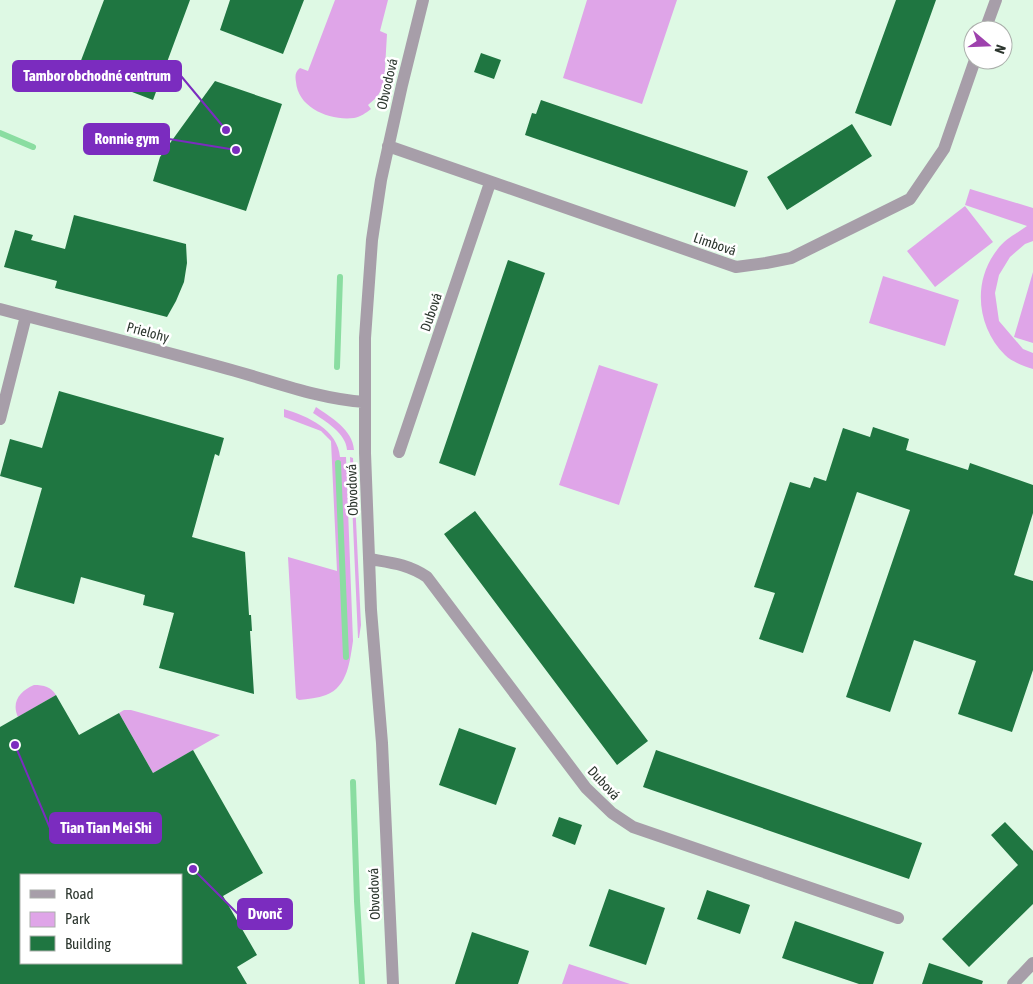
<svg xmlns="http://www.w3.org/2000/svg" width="1033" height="984" viewBox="0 0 1033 984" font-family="'Asap Condensed',sans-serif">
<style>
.green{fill:#dfa5e8}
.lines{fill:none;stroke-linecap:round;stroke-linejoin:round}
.stream{stroke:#8adda1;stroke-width:6}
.building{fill:#1f7641;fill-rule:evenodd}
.minor{stroke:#a79ea9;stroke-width:12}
.labels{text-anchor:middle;stroke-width:5;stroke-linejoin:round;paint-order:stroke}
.street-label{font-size:14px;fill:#2c362e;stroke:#fff}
.leader{fill:none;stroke:#7b2cbf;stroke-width:2}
.callout-dot{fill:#7b2cbf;stroke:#fff;stroke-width:2}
.callout{fill:#7b2cbf;stroke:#7b2cbf;stroke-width:2}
.callout-label{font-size:15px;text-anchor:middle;font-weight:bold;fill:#fff}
</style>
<rect width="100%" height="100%" fill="#def9e4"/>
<path class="green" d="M335 0H388L380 31 387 34 384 85 377 97 368 105 371 109C366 113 360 117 354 118 330 121 298 108 296 82 295 76 295 72 300 68L308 71Z
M587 0H677L642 104 563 78Z
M970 189 1033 208V241L1025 244 1010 257 999 275 995 293 999 321 1023 349 1033 353V369C1024 366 1012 362 1005 355 977 327 972 282 997 250 1005 239 1016 234 1027 226L965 205Z
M965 206 993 242 935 287 907 251Z
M1033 272V343L1014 337Z
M883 276 959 300 945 346 869 323Z
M599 365 658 384 619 505 559 485Z
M316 407C331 417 353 430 354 450H347C346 433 325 421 313 413Z
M284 409C308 416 338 430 340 457H346L353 641C350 660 348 687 326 695 318 698 308 699 299 700L296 698 288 557 337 571 331 441 321 431 284 417Z
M350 457 353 458 361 625 359 638H358Z
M34 685C44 685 51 687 56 695L18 717C11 702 20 691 34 685Z
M124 710H131L220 735 153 773 119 713Z
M569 964 572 965 630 984H562Z"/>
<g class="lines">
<path class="stream" d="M0 133 33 147
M337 367 340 277
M338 463 346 657
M353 782 357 901 362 984"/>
</g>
<path class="building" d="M104 0H190L153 100 77 71Z
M230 0H304L283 54 220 30Z
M896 0H936L891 126 855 113Z
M481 53 501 60 494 79 474 72Z
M215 81 282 104 246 211 153 181 160 157Z
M541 100 748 171 735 207 525 135 532 113 536 114Z
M852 124 872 156 787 210 767 177Z
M74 215 186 244 187 263 184 282 176 301 167 317 55 288 57 281 4 267 15 230 33 235 31 240 65 249Z
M508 260 545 273 475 476 439 463Z
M59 391 224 438 219 456 215 454 192 537 245 552 249 615H251L252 631H250L254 694 159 668 174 613 143 605 145 595 81 577 74 604 14 587 42 488 0 476 10 439 42 448Z
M873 427 909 439 906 450 968 470 970 463 1033 485V513L1014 575 1033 581V670L1012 732 958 714 976 661 914 640 890 712 846 697 910 510 857 492 803 653 759 639 775 593 754 587 790 482 810 488 814 477 826 481 843 428 870 437Z
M475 511 648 741 617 765 444 534Z
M56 695 79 735 119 713 153 773 193 750 263 873 223 896 257 955 237 967 247 984H0V727ZM21 875H181V963H21Z
M459 728 516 748 496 805 439 785Z
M656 750 922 843 909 879 643 787Z
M559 817 582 825 575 845 552 836Z
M1005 822 1033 851V904L969 967 942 939 1018 865 991 835Z
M609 889 665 908 646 965 589 946Z
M707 890 750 905 740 934 697 919Z
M795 921 884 952 873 984H859L782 958Z
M472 932 529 951 518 984H455Z
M929 963 983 981 982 984H922Z"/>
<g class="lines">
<path class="minor" d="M985 30 996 0
M388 146 736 267 766 263 791 258 910 199 944 149 975 60
M0 309C76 329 152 348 228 369 273 381 318 399 365 402
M0 419 26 316
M399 452 490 183
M369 559C392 563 407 564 427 577L586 788 612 813 633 827 898 918
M393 984 382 743 371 610 365 453V338L372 240 381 180 402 85 423 0
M1013 984 1033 963"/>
</g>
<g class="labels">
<g class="street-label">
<text transform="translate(387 84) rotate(-77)" y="5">Obvodová</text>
<text transform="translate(715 244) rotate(19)" y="5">Limbová</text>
<text transform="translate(431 312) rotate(-71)" y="5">Dubová</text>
<text transform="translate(148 332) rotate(15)" y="5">Prielohy</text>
<text transform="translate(352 490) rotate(-92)" y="5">Obvodová</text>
<text transform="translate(604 783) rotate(47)" y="5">Dubová</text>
<text transform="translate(374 894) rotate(-92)" y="5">Obvodová</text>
</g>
</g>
<path class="leader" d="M226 130L181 76M236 150L169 139M15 745L50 828M193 869L238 914"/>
<g class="callout-dot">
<circle cx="226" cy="130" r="5"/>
<circle cx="236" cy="150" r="5"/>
<circle cx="15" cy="745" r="5"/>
<circle cx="193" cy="869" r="5"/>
</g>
<g class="callout">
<rect x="13" y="61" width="168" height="30" rx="5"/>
<rect x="84" y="124" width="85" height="30" rx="5"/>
<rect x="50" y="813" width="111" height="30" rx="5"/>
<rect x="238" y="899" width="54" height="30" rx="5"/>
</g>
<g class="callout-label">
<text x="97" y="81">Tambor obchodné centrum</text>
<text x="127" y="144">Ronnie gym</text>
<text x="106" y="833">Tian Tian Mei Shi</text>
<text x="265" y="919">Dvonč</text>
</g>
<rect x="20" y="874" width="162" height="90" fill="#ffffff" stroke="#abafab"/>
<rect x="30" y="890" width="25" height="8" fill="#a79ea9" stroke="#abafab"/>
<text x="65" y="899" font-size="15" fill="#2c362e">Road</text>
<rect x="30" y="912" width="25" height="15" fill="#dfa5e8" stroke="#abafab"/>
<text x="65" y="924" font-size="15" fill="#2c362e">Park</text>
<rect x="30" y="936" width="25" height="15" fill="#1f7641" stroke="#abafab"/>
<text x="65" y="949" font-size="15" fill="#2c362e">Building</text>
<g transform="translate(988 45) rotate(109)"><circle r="24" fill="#ffffff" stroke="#abafab"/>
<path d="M0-4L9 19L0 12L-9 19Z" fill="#9e42ad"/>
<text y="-8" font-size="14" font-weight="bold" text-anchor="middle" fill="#2c362e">N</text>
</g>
</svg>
